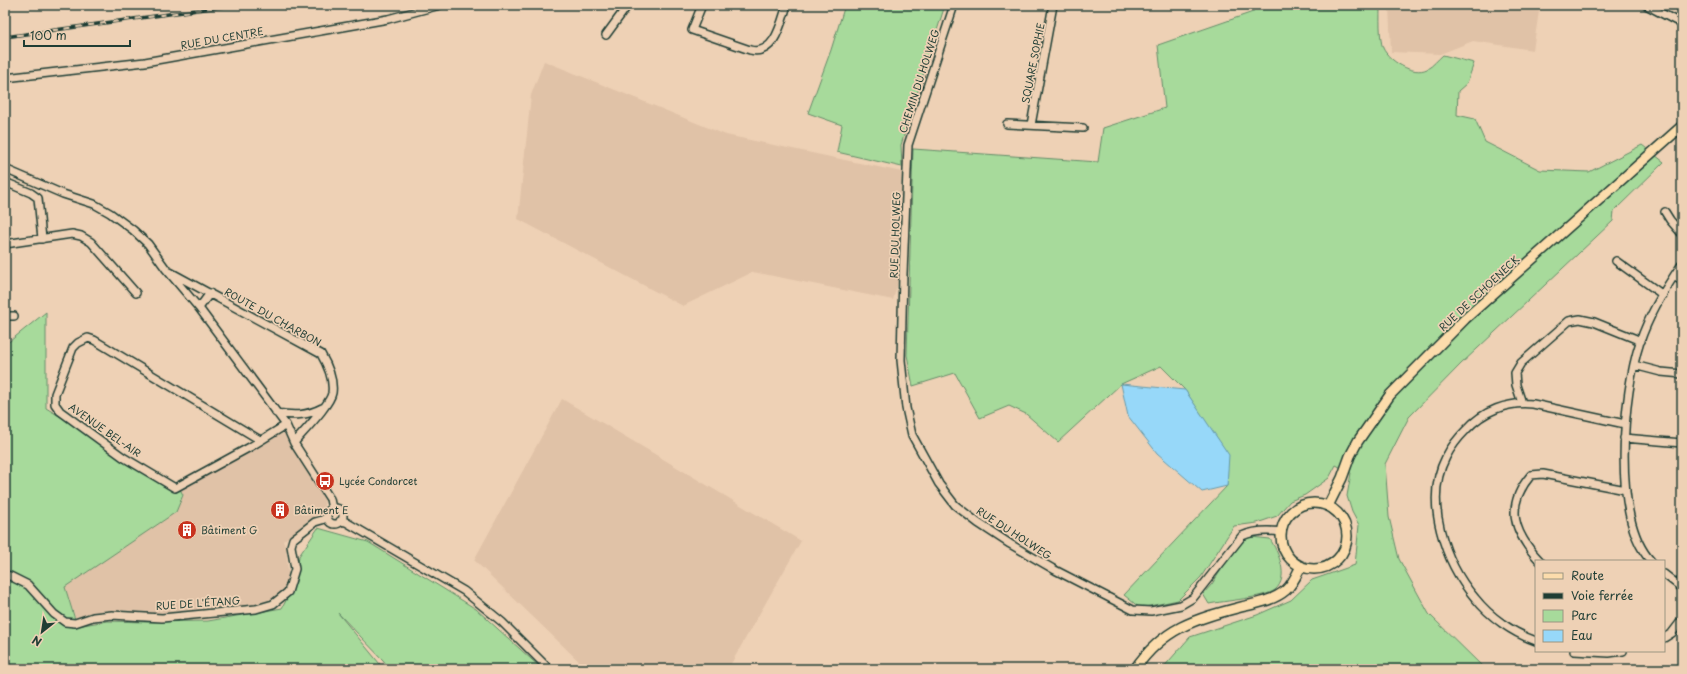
<svg xmlns="http://www.w3.org/2000/svg" width="1687" height="674" viewBox="0 0 1687 674" font-family="'Playpen Sans',sans-serif">
<style>
.built{fill:#e0c2a7}
.green{fill:#a7da9b;stroke:#638c68}
.water{fill:#97d8f9;stroke:#679aaa}
.lines{fill:none;stroke-linecap:round;stroke-linejoin:round}
.minor-casing{stroke:#1f3d34;stroke-width:10}
.major-casing{stroke:#1f3d34;stroke-width:12}
.minor{stroke:#eed1b5;stroke-width:7}
.major{stroke:#fcdcac;stroke-width:9}
.rail-casing{stroke:#1f3d34;stroke-width:3.5}
.rail{stroke:#eed1b5;stroke-width:2;stroke-dasharray:6;stroke-linecap:butt}
.labels{text-anchor:middle;stroke-width:3.5;stroke-linejoin:round;paint-order:stroke}
.street-label{font-size:10px;fill:#1f3d34;stroke:#eed1b5}
.poi-label{font-size:10px;fill:#1f3d34;stroke:#eed1b5;text-anchor:start}
</style>
<rect width="100%" height="100%" fill="#eed1b5"/>
<filter id="ink" filterUnits="userSpaceOnUse"><feTurbulence type="fractalNoise" baseFrequency=".025" numOctaves="2"/><feDisplacementMap in="SourceGraphic" scale="8" xChannelSelector="R" yChannelSelector="G"/><feConvolveMatrix kernelMatrix="1 2 1 2 8 2 1 2 1" color-interpolation-filters="sRGB"/></filter>
<g filter="url(#ink)">
<path class="built" d="M1389 5H1540L1533 50 1473 41 1440 54 1391 52Z
M544 61 726 135 902 172 899 278 893 300 753 272 683 306 518 219 531 95Z
M562 399 801 541 728 669H587L474 560Z
M285 433 325 498 323 510 283 541 286 548 289 582 284 592 276 599 253 605 159 614H134L117 611 75 617 65 587 176 512 180 489 267 439Z"/>
<path class="green" d="M845 5H945L901 145 902 167 837 152 842 125 808 113 831 50Z
M1253 5H1380C1380 15 1379 39 1383 48 1389 61 1413 76 1427 69 1433 66 1438 59 1443 55L1474 63 1467 83 1458 91 1457 115 1475 119 1485 142 1540 170 1589 172 1642 145 1664 162 1614 211 1613 221 1461 364 1409 417 1385 464 1389 517 1399 559 1429 614 1485 669H1162L1190 637 1257 615 1291 600 1312 580 1355 565 1359 525 1352 512 1347 496 1351 473 1336 465 1329 478 1305 495 1290 501 1277 516 1257 523 1234 526 1201 577 1178 600 1140 608 1124 595 1227 486 1228 455 1185 390 1161 366 1121 384 1058 442 1026 414 1009 406 980 418 955 373 913 386 907 355 913 149 1098 162 1103 128 1165 108 1158 45 1253 12Z
M46 312V408L180 489 183 495 176 512 65 587 77 626 107 621 146 622 208 621 282 608 296 582 299 556 318 528 368 542 476 609 542 669H390L383 660 338 613 384 669H5V345Z
M1251 537 1270 539C1278 552 1290 577 1275 590 1264 598 1223 601 1209 604L1203 594 1212 584 1237 545 1240 542Z"/>
<path class="water" d="M1121 384 1185 390 1229 455 1227 486 1202 492 1157 453 1128 416Z"/>
<g class="lines">
<g class="minor-casing">
<path id="minor" d="M702 5 692 30 750 50C775 56 781 23 787 5
M954 5 908 145 903 274 901 360 906 408 912 435 939 484 955 505 978 523 1010 544 1055 570 1133 610 1151 611 1181 605 1193 598 1242 536C1255 530 1268 530 1282 532
M1646 5 1682 24
M606 35 628 5
M5 78 145 62 388 19 440 5
M1007 124 1083 128
M1031 125 1053 5
M5 169 63 194 94 204 110 213 133 230 148 244 166 269 199 308 286 425 294 443 330 499 332 509
M5 182 31 193 38 198 42 239
M1665 212 1670 220 1682 234
M5 244 72 234 81 236 91 242 136 293
M1616 261 1663 295
M170 272 321 354C328 366 334 379 332 393 330 405 303 432 294 443
M1674 276 1682 281
M199 308 210 293
M5 316H14
M1634 365 1661 372 1682 374
M1522 403 1516 385 1515 373 1521 363 1569 321 1580 319 1594 322 1641 341
M276 413C293 416 307 416 322 408
M1624 438 1682 443
M260 440 94 340 88 338 78 343 73 348 55 394V404L60 411 123 457 175 488 250 447 286 425
M327 516a8 8 0 1 1 16 0a8 8 0 1 1-16 0Z
M340 521 346 522 464 591 502 622 549 669
M1540 561C1514 533 1504 507 1531 475L1543 474 1626 490
M1651 561C1611 519 1623 393 1640 342 1649 315 1666 287 1682 264
M1664 574 1682 588
M5 575 10 576 28 585 54 614 65 622 75 623 93 617 112 615 162 618 256 609 273 604 288 592 295 569 291 546 293 539 315 522 322 520 327 517
M1664 638 1672 633 1682 620
M1536 641C1513 633 1490 617 1475 598 1445 563 1423 501 1446 457 1451 447 1458 438 1466 430 1483 411 1508 401 1533 404L1625 424
M1574 651 1609 653 1623 651"/>
</g>
<g class="major-casing">
<path id="major" d="M1281 536a33 33 0 1 1 66 0a33 33 0 1 1-66 0Z
M1328 506 1342 478 1350 456 1358 441 1390 395 1465 319 1682 126
M1135 669C1163 628 1195 619 1241 607 1257 603 1273 601 1286 590 1293 584 1297 574 1301 566"/>
</g>
<use href="#minor" class="minor"/>
<use href="#major" class="major"/>
<g class="rail-casing">
<path id="rail" d="M5 37 233 5"/>
</g>
<use href="#rail" class="rail"/>
</g>
</g>
<defs>
<g id="bus-disc" transform="scale(1)"><circle r="9.5" fill="#c8321e" stroke="#eed1b5"/><path d="M-5-6H5V4H4V6H2V4H-2V6H-4V4H-5ZM-3.5-4V0h7V-4ZM-3.5 1.2v1.5H-2V1.2ZM2 1.2v1.5H3.5V1.2Z" fill="#fff"/></g>
<g id="building-disc" transform="scale(1)"><circle r="9.5" fill="#c8321e" stroke="#eed1b5"/><path d="M-4-6H4V6H1V3H-1V6H-4ZM-2.5-4.3h1.7v1.8h-1.7ZM.8-4.3h1.7v1.8H.8ZM-2.5-1h1.7V.8h-1.7ZM.8-1h1.7V.8H.8Z" fill="#fff"/></g>
</defs>
<g fill-rule="evenodd">
<use href="#bus-disc" x="325" y="481"/>
<use href="#building-disc" x="280" y="510"/>
<use href="#building-disc" x="187" y="530"/>
</g>
<g class="labels">
<g class="street-label">
<text transform="translate(222 38) rotate(-10)" y="4">RUE DU CENTRE</text>
<text transform="translate(1033 63) rotate(-79)" y="4">SQUARE SOPHIE</text>
<text transform="translate(919 81) rotate(-72)" y="4">CHEMIN DU HOLWEG</text>
<text transform="translate(895 235) rotate(-88)" y="4">RUE DU HOLWEG</text>
<text transform="translate(1479 293) rotate(-43)" y="4">RUE DE SCHOENECK</text>
<text transform="translate(273 317) rotate(29)" y="4">ROUTE DU CHARBON</text>
<text transform="translate(105 430) rotate(35)" y="4">AVENUE BEL-AIR</text>
<text transform="translate(1014 533) rotate(33)" y="4">RUE DU HOLWEG</text>
<text transform="translate(198 603) rotate(-4)" y="4">RUE DE L'ÉTANG</text>
</g>
<g class="poi-label">
<text x="339" y="485">Lycée Condorcet</text>
<text x="294" y="514">Bâtiment E</text>
<text x="201" y="534">Bâtiment G</text>
</g>
</g>
<rect width="1687" height="674" fill="none" stroke="#eed1b5" stroke-width="20"/>
<rect x="10" y="10" width="1667" height="654" fill="none" stroke="#1f3d34" stroke-width="1.5" filter="url(#ink)"/>
<rect x="1535" y="560" width="130" height="92" fill="#eed1b5" stroke="#9b9681"/>
<rect x="1543" y="573" width="20" height="6" fill="#fcdcac" stroke="#9b9681"/>
<text x="1571" y="580" font-size="12" fill="#1f3d34">Route</text>
<rect x="1543" y="593" width="20" height="6" fill="#1f3d34" stroke="#9b9681"/>
<text x="1571" y="600" font-size="12" fill="#1f3d34">Voie ferrée</text>
<rect x="1543" y="610" width="20" height="12" fill="#a7da9b" stroke="#9b9681"/>
<text x="1571" y="620" font-size="12" fill="#1f3d34">Parc</text>
<rect x="1543" y="630" width="20" height="12" fill="#97d8f9" stroke="#9b9681"/>
<text x="1571" y="640" font-size="12" fill="#1f3d34">Eau</text>
<g transform="translate(42 632) rotate(210)" stroke="#eed1b5" stroke-width="3" paint-order="stroke">
<path d="M0-3L7 15L0 10L-7 15Z" fill="#1f3d34"/>
<text y="-6" font-size="11" font-weight="bold" text-anchor="middle" fill="#1f3d34">N</text>
</g>
<path d="M24 40v6h106v-6" fill="none" stroke="#1f3d34" stroke-width="2"/>
<text x="30" y="40" font-size="12" fill="#1f3d34" stroke="#eed1b5" stroke-width="3" paint-order="stroke">100 m</text>
</svg>
